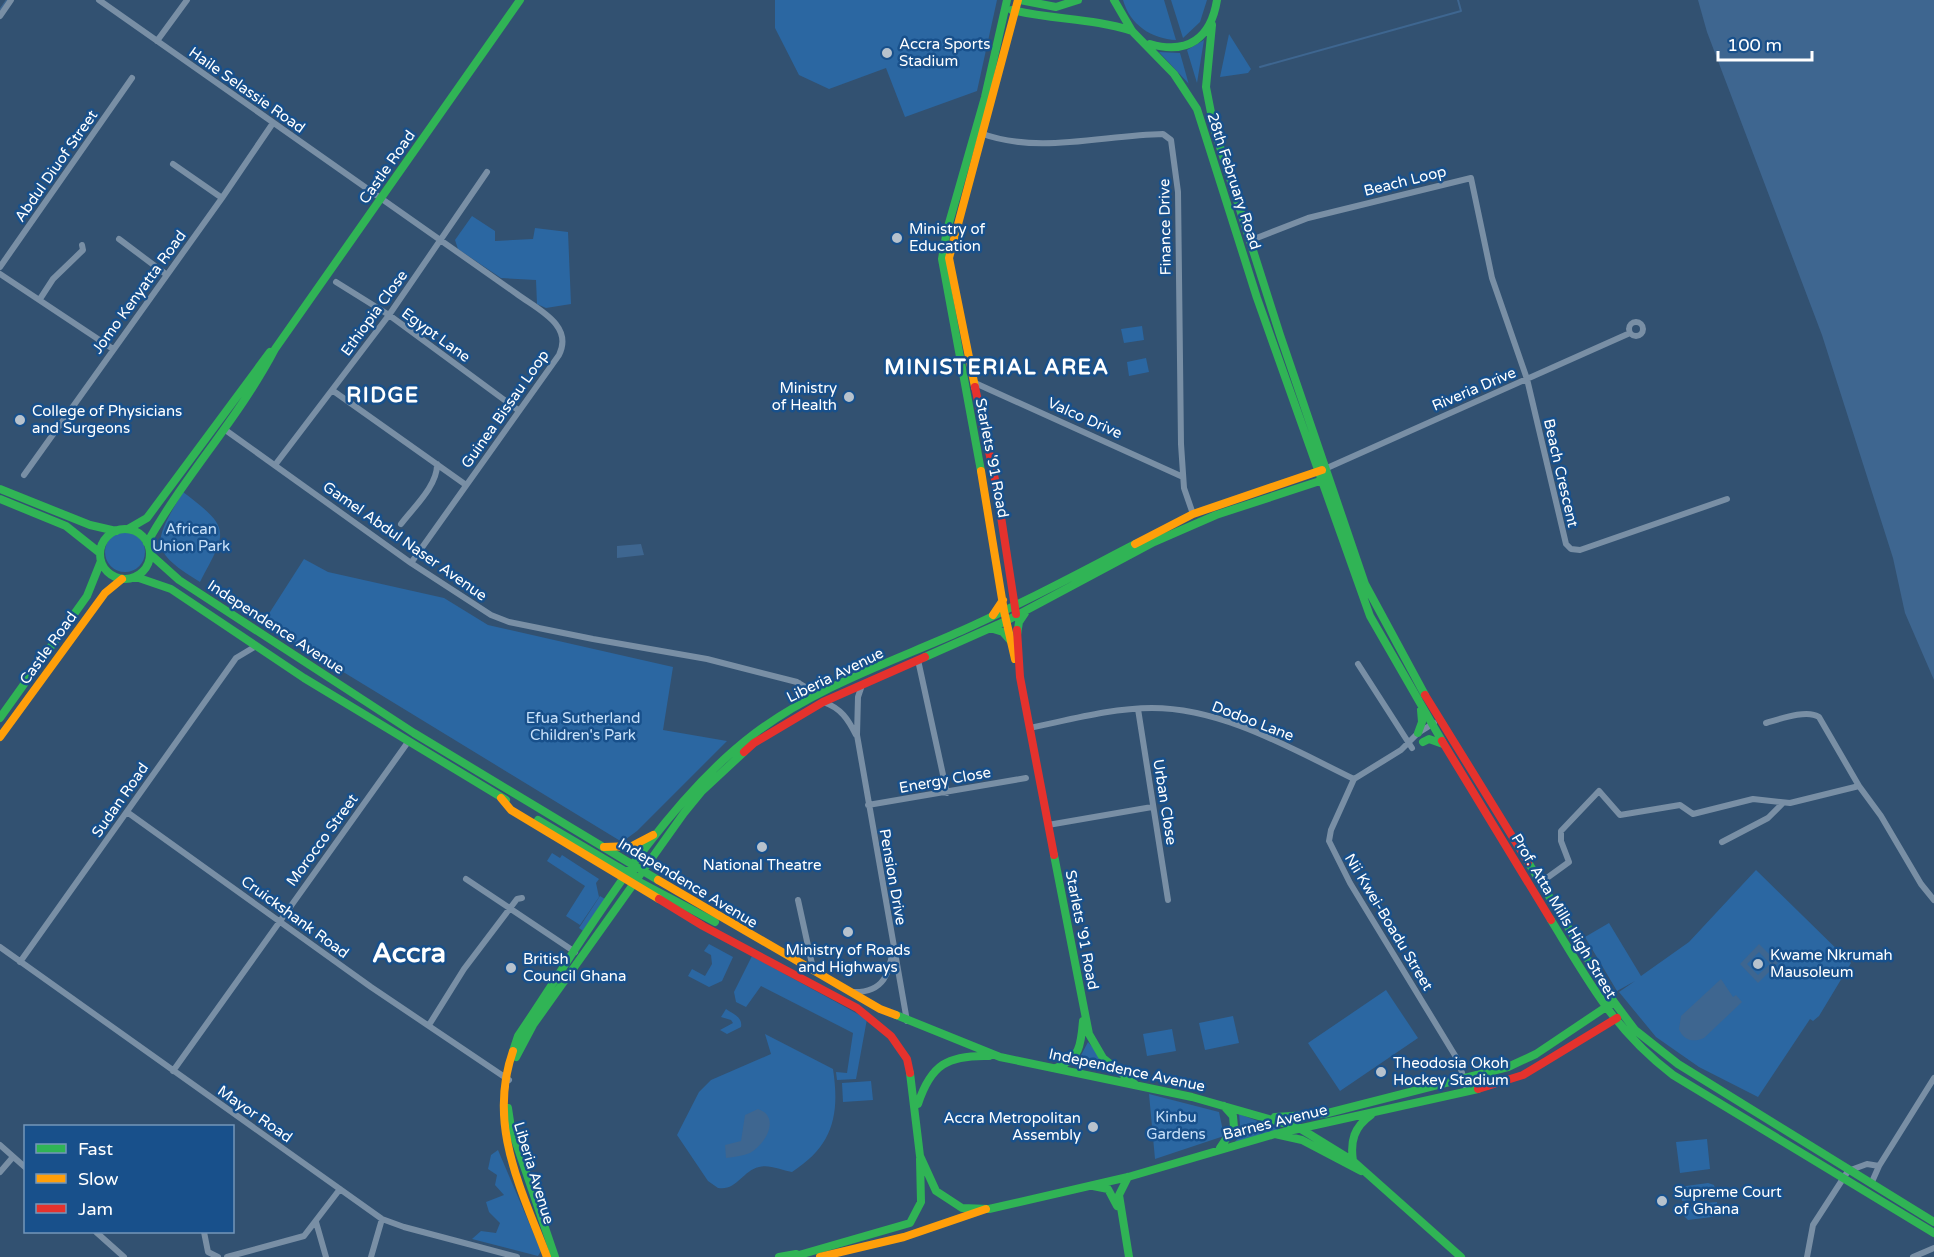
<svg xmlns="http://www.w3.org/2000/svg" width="1934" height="1257" viewBox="0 0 1934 1257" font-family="'Varela Round',sans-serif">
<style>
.green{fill:#2b67a2}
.water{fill:#3e6690;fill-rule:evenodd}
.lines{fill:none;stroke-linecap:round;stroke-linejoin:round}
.stream{stroke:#3e6690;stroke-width:2}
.street{stroke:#798fa5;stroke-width:6}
.fast{stroke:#30b455;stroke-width:8}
.slow{stroke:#ff9f0a;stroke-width:8}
.jam{stroke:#e5322d;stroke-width:8}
.poi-dot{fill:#b7c2cd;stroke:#18508b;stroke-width:2}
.labels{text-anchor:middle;stroke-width:5;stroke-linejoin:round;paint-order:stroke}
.poi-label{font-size:15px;fill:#fff;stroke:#18508b;text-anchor:start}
.street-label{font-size:15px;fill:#fff;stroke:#18508b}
.park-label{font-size:15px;fill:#c8e1fa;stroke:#18508b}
.district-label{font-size:21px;font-weight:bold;letter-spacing:1.5px;fill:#fff;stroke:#18508b}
.town-label{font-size:27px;font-weight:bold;fill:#fff;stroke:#18508b}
</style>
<rect width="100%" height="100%" fill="#325171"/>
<path class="green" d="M775 0H997L977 91 905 117 886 68 829 89 799 75 775 28Z
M1123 0H1164L1176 40C1152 39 1130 25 1123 0Z
M1171 0H1207L1200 22 1183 38Z
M1229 34 1251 69 1248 73 1220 77Z
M1204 40 1197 83 1187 50Z
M1159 52 1180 53 1189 85V84Z
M472 216 495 231V241L533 239 535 228 568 232 571 304 546 308 537 304 536 280 501 278 458 249 455 240Z
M1142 326 1144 340 1124 343 1121 329Z
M1146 358 1149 372 1129 376 1127 362Z
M183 492C232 529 227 531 200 582 147 550 154 541 183 492Z
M105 552a20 20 0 1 1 40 0a20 20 0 1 1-40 0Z
M304 559 328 572 444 598 488 625 673 667 663 730 727 741 637 831 622 842 263 623Z
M552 853 560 858 562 855 599 879 596 883 599 897 580 925 566 916 585 886 547 861Z
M1756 870 1851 963 1819 1016 1813 1021 1810 1019 1758 1097 1699 1067 1656 1037 1619 992 1635 981 1617 991 1585 937 1609 923 1641 976 1689 942Z
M600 896 608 901 586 933 579 928Z
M709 944 733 957 722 981 709 987 688 976 692 969 705 976 712 964 711 955 704 951Z
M752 956 867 1019 856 1079 837 1080 836 1072 847 1073 853 1033 761 986 746 1007 736 1002 734 992Z
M1386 990 1418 1038 1340 1091 1308 1043Z
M726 1009C733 1014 743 1017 741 1027L727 1034 720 1030 733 1023 731 1020 721 1017Z
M1233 1016 1239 1043 1205 1050 1199 1023Z
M1172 1029 1176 1051 1147 1056 1143 1034Z
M765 1034 833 1069C840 1115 833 1146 792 1172 781 1170 769 1164 759 1167 742 1171 737 1191 718 1188L708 1181 677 1135 699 1092 711 1080 771 1054Z
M1088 1042 1107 1064 1086 1066 1079 1059Z
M871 1081 873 1100 843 1102 842 1083Z
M1149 1094 1219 1112 1224 1136 1155 1159Z
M1239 1114 1282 1130 1234 1143 1241 1135Z
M1707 1139 1710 1169 1680 1173 1676 1142Z
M498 1150 541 1251 538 1256 472 1239 481 1231 496 1233 500 1223 489 1212 486 1202 504 1195 495 1185 497 1175 488 1169 491 1155Z
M1708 1183 1714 1185 1717 1197 1696 1196 1693 1200 1682 1201V1189L1686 1186Z
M1717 1202 1718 1212 1712 1217 1688 1220 1684 1216 1682 1206H1705L1706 1203Z"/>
<path class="water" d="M1698 0H1934V680L1905 613 1893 558 1822 335 1707 32Z
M641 544 644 555 617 558V546Z
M1759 944 1778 963 1758 983 1740 964ZM1759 952 1770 964 1758 975 1747 964Z
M1721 979 1733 997 1736 995 1742 1002 1704 1038C1693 1043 1683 1040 1679 1029L1681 1016Z
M758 1109C781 1117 766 1144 750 1153 742 1156 734 1157 726 1158L725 1145 741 1141 745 1115Z"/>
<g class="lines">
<path class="stream" d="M0 10 7 0
M1260 67 1461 11 1458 0"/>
<path class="street" d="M99 0 517 294C537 309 574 325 559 355L411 563
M0 16 11 0
M157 41 187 0
M980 133C1039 155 1103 135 1163 134L1171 140 1178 192 1181 444 1184 488 1193 514
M173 164 222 198
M119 239 167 275
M1249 241 1308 218 1471 178 1492 278 1527 379 1566 544 1571 549 1580 550 1727 499
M0 267 132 78
M0 274 113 349
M336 282 389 315 518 410
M40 299 53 279 83 250 82 245
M1629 329a7 7 0 1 1 14 0a7 7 0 1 1-14 0Z
M975 383 1183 477
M332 390 466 485
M224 429 411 563 491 615 509 622 593 639 707 659 797 682 817 694
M275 465 389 315 487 172
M1327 468 1630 333
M24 475 222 198 273 123
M401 524C413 508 438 485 437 464
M918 660 947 793
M1358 664 1412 748
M799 683 804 694V702
M862 685 858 697 857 735 907 1021
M823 702C841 708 848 719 856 735
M1138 709 1168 900
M1434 723 1418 733 1401 750 1354 779 1331 830 1329 841 1350 883 1459 1062 1467 1091
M1766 723C1780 719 1807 709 1819 717L1859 786 1881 816 1921 884 1934 900
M1030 728C1069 720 1112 708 1152 708 1223 708 1292 749 1354 779
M868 805 1026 778
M127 812 371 987 509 1080
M1048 825 1152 807
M1722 842 1768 818 1783 803
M466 879 575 952
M1540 883 1569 862 1561 841V831L1599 791 1620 815 1680 805 1693 814 1753 799 1790 803 1859 786
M798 900 812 964
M0 947 382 1219 404 1227 517 1257
M20 962 236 658 256 646
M853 992C884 993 890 973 893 947
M429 1025 464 969 517 899 522 898
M173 1071 408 742
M0 1145 26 1168
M0 1172 13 1157
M1871 1184 1879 1166 1934 1078
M316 1222 326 1257
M96 1232 124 1257
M204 1232 208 1252 218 1257
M227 1257 304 1236 340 1189
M371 1257 382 1219
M1807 1257 1813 1225 1848 1171 1867 1164 1879 1166
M1913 1257 1934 1248"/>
<path class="fast" d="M1020 0 1056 7 1078 0
M1114 0 1132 31 1174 74 1197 109 1257 298 1370 616 1442 741
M1012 10C1052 20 1093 18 1132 31
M1212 25 1206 87 1214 128 1280 335 1365 584 1425 695
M1150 44C1188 55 1211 38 1217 0
M981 471 942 259 947 230 985 97 1007 0
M0 489 90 525 116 531
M0 499 66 526 100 553
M128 529 147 518 270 352
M100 554a25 25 0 1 1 50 0a25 25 0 1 1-50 0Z
M147 543C185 475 239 418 275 349L520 0
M150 554 179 580 414 733 658 880
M136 577 171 589 304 678 506 800
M990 628 1003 632 1010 640
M1017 635 1019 622 1025 613
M925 657 1006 621 1154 542 1216 515 1326 479
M0 718 87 596 101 561
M1418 733 1422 722 1421 710
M1423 742 1429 739 1443 744
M538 820 628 873H633
M1054 855 1089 1034 1103 1058 1136 1085
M1528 862 1614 1002 1635 1030 1678 1064 1934 1222
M632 878 715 922
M1551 920C1589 982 1614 1030 1673 1075L1934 1233
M896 1015 1000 1057 1192 1097 1300 1128
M513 1051 518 1036C585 937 659 806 754 734 816 687 891 662 961 631 1020 605 1077 574 1135 544
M516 1057 533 1025 684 813 702 791 744 752
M1056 1068C1080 1059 1081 1045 1083 1021
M910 1073 920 1156 936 1191 962 1208 989 1209 1128 1177 1275 1134 1478 1089
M918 1104C931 1064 948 1055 989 1056
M508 1108 511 1128 555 1257
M1275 1117 1324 1114 1508 1067 1536 1054 1609 1005
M1301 1129 1353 1161 1461 1257
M1275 1134 1302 1140 1361 1171
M1220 1148 1234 1127 1233 1116 1224 1106
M1353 1161C1350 1141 1354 1127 1371 1115
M1128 1177 1119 1195 1129 1257
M1093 1186 1108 1189 1117 1206
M779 1257 796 1254
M792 1257 910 1223 921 1202 920 1159"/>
<path class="slow" d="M975 387 949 258 1018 0
M981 471 1004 611 1015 659
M1135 544 1193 514 1322 470
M993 615 1003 600
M0 737 105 593 122 579
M501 798 511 810 659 899
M604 847 632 846 653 835
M658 880 880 1009 896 1015
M513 1051C487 1125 521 1188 547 1257
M820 1257 904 1237 986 1209"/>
<path class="jam" d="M975 387 996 484 1016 614
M1017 630 1020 677 1054 855
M1425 695 1528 862
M1442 741 1551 920
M744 752 754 743 823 702 925 657
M659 899 703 926 857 1008 891 1036 907 1059 910 1073
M1478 1089 1523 1075 1617 1018"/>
</g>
<g class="poi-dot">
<circle cx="887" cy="53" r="6"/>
<circle cx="897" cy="238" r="6"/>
<circle cx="849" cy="397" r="6"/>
<circle cx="20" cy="420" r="6"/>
<circle cx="762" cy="847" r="6"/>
<circle cx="848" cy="932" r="6"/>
<circle cx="1758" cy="964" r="6"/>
<circle cx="511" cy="968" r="6"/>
<circle cx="1381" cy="1072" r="6"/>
<circle cx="1093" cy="1127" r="6"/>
<circle cx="1662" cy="1201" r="6"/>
</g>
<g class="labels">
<g class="poi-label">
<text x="899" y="49">Accra Sports<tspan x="899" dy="17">Stadium</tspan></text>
<text x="909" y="234">Ministry of<tspan x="909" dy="17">Education</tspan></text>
<text x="837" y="393" text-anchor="end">Ministry<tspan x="837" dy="17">of Health</tspan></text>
<text x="32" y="416">College of Physicians<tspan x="32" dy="17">and Surgeons</tspan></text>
<text x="762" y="870" text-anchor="middle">National Theatre</text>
<text x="848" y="955" text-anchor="middle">Ministry of Roads<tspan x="848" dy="17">and Highways</tspan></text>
<text x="1770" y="960">Kwame Nkrumah<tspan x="1770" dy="17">Mausoleum</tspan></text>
<text x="523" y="964">British<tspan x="523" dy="17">Council Ghana</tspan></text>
<text x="1393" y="1068">Theodosia Okoh<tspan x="1393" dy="17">Hockey Stadium</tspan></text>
<text x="1081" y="1123" text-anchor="end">Accra Metropolitan<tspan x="1081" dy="17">Assembly</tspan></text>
<text x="1674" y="1197">Supreme Court<tspan x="1674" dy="17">of Ghana</tspan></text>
</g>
<g class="street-label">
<text transform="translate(247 90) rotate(35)" y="5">Haile Selassie Road</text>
<text transform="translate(56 166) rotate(-55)" y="5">Abdul Diuof Street</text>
<text transform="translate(387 167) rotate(-55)" y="5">Castle Road</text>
<text transform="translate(1234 181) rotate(72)" y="5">28th February Road</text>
<text transform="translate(1405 181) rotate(-14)" y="5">Beach Loop</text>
<text transform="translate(1165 227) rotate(-91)" y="5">Finance Drive</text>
<text transform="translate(139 292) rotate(-54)" y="5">Jomo Kenyatta Road</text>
<text transform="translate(374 313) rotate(-54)" y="5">Ethiopia Close</text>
<text transform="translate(436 335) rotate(36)" y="5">Egypt Lane</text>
<text transform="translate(1474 389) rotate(-23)" y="5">Riveria Drive</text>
<text transform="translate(505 409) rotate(-55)" y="5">Guinea Bissau Loop</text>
<text transform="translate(1085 418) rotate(24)" y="5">Valco Drive</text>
<text transform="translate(992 458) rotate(79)" y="5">Starlets '91 Road</text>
<text transform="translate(1561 473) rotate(77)" y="5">Beach Crescent</text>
<text transform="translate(405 541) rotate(35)" y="5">Gamel Abdul Naser Avenue</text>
<text transform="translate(276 627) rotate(33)" y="5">Independence Avenue</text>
<text transform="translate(48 648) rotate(-54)" y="5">Castle Road</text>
<text transform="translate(835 675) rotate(-26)" y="5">Liberia Avenue</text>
<text transform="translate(1253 721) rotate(21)" y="5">Dodoo Lane</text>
<text transform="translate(945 780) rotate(-10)" y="5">Energy Close</text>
<text transform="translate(120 800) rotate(-55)" y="5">Sudan Road</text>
<text transform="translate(1165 802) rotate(81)" y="5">Urban Close</text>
<text transform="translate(322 840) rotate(-54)" y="5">Morocco Street</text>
<text transform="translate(893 877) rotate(80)" y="5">Pension Drive</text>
<text transform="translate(688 883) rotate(31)" y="5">Independence Avenue</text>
<text transform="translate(1564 916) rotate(59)" y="5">Prof. Atta Mills High Street</text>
<text transform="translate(295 917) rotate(36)" y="5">Cruickshank Road</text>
<text transform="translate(1389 922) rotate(59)" y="5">Nii Kwei-Boadu Street</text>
<text transform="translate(1082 930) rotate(79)" y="5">Starlets '91 Road</text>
<text transform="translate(1127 1070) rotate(12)" y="5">Independence Avenue</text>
<text transform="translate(255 1114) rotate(35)" y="5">Mayor Road</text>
<text transform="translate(1275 1122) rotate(-14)" y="5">Barnes Avenue</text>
<text transform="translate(534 1173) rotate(73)" y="5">Liberia Avenue</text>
</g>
<g class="park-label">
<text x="191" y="534">African<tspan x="191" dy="17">Union Park</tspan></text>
<text x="583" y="723">Efua Sutherland<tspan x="583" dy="17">Children's Park</tspan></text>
<text x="1176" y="1122">Kinbu<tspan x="1176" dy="17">Gardens</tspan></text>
</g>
<g class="district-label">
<text x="997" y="374">MINISTERIAL AREA</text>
<text x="383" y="402">RIDGE</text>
</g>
<g class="town-label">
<text x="409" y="962">Accra</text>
</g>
</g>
<rect x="24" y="1125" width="210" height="108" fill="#18508b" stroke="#7496b9" stroke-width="1.5"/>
<rect x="36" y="1144" width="30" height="9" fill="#30b455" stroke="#7496b9" stroke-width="1.5"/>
<text x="78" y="1155" font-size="18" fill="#ffffff">Fast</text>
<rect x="36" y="1174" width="30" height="9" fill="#ff9f0a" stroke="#7496b9" stroke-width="1.5"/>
<text x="78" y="1185" font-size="18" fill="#ffffff">Slow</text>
<rect x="36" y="1204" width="30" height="9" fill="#e5322d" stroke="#7496b9" stroke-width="1.5"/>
<text x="78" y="1215" font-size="18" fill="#ffffff">Jam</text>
<path d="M1718 51v9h94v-9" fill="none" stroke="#ffffff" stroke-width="3"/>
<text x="1727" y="51" font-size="18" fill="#ffffff" stroke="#18508b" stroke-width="4.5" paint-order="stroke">100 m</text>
</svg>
